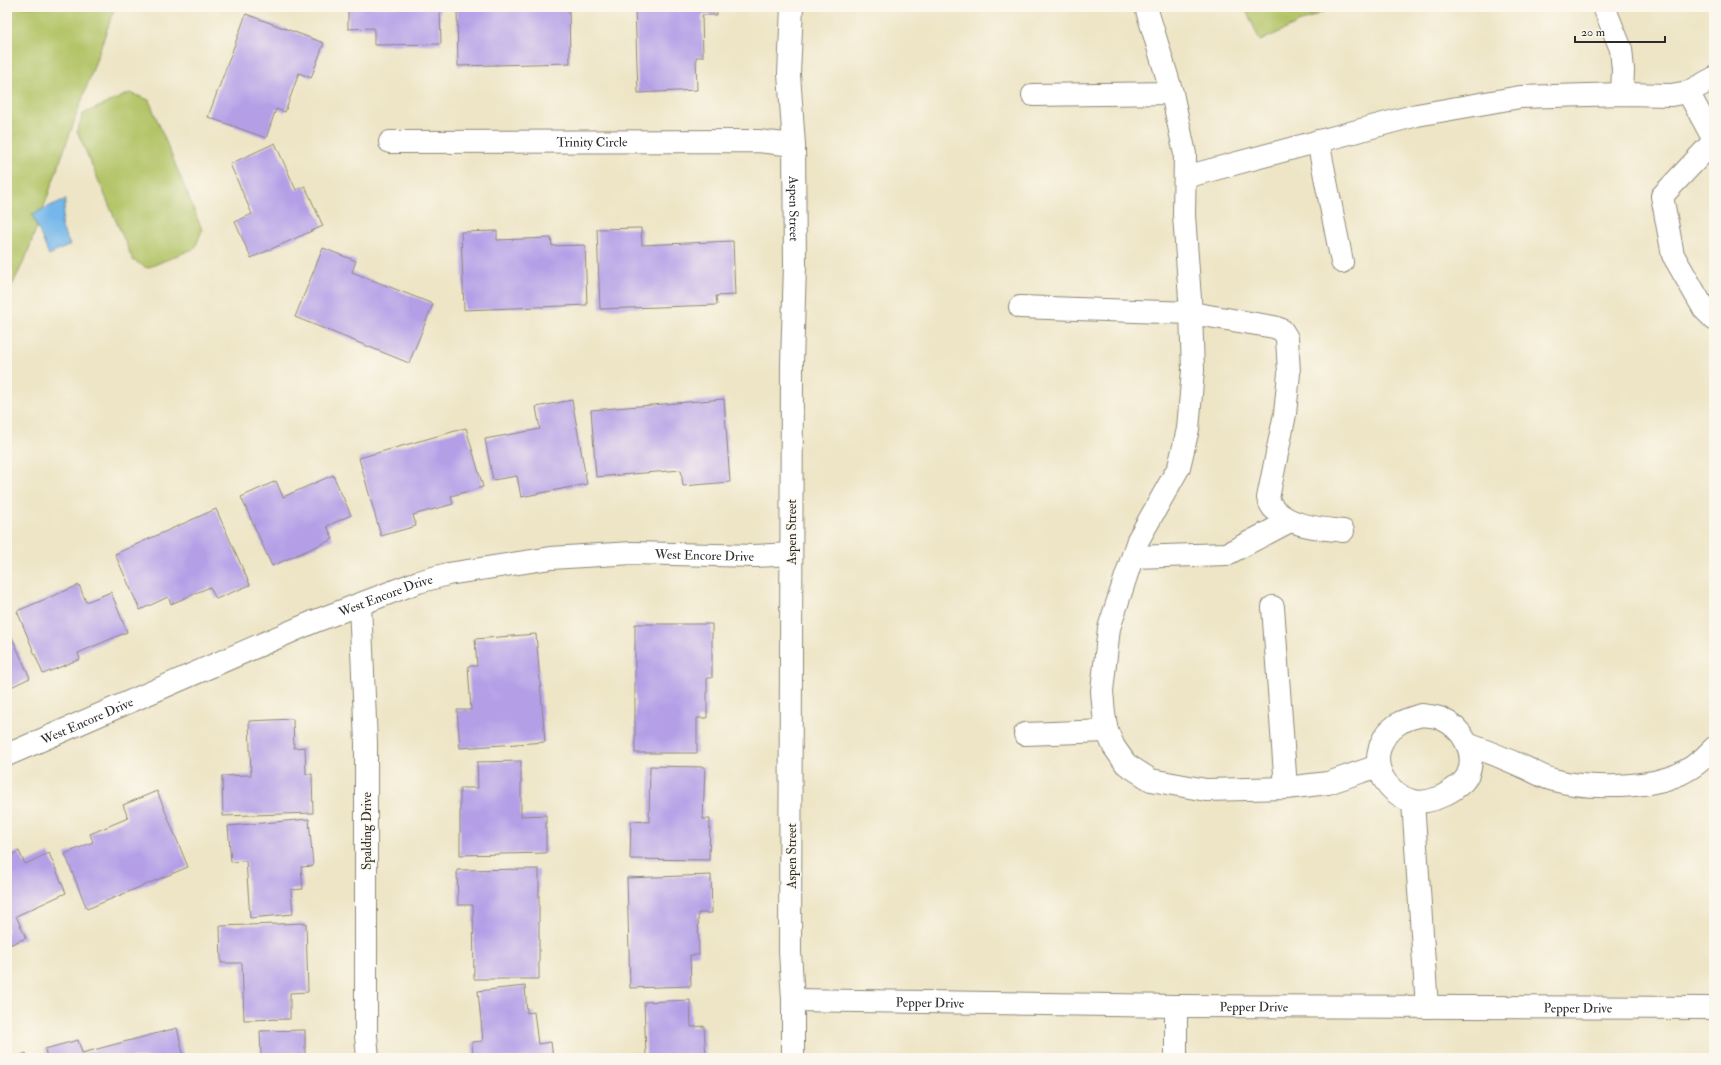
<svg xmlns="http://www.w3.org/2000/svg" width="1721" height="1065" viewBox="0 0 1721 1065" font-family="'IM FELL Double Pica',serif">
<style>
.green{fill:#b3c468;stroke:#6f784a}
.water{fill:#74b7ea;stroke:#50718a}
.building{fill:#b49fe7}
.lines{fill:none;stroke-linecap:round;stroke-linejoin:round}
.minor-casing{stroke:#8c8878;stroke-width:24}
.minor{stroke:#fff;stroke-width:22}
.labels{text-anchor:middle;stroke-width:3;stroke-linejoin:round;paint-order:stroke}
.street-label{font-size:13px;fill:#2b2b2b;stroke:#fbf7ec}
</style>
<rect width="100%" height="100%" fill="#fbf7ec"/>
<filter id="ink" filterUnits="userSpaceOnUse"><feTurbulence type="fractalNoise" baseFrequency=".025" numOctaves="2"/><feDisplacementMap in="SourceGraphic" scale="8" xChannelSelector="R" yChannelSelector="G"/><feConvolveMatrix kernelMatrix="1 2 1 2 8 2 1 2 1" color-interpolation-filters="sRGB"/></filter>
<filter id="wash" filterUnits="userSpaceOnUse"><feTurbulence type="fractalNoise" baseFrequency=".012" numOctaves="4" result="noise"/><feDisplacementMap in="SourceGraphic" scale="16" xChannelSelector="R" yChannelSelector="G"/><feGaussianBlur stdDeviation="0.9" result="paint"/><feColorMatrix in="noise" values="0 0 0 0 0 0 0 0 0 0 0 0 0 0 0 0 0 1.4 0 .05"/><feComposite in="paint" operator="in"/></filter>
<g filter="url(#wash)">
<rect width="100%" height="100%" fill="#eee5c6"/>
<path class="green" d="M7 7H115L26 257 7 296Z
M1245 7H1333L1260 41Z
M130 93 149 100 202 230 195 248 147 268 133 260 77 131 83 114Z"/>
<path class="water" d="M66 199 61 226 70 245 49 255 32 214Z"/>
<g id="blocks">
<path class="building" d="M348 7H440L441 44 374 45V28L348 29Z
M457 7H569L570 63 458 66Z
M635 7H717V15H702L703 57H696L697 90 638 93Z
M246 14 324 43 311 78 299 73 285 112 276 109 266 138 208 117Z
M275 143 296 190 305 186 323 226 251 258 235 222 252 214 230 164Z
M641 228 642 245 733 241 735 295 716 296 717 305 600 309 597 229Z
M497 231V240L551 238 552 246 585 245 587 305 464 310 461 232Z
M323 248 356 261 352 272 433 304 409 363 295 317Z
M724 399 730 482 683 486 681 470 596 477 591 410Z
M572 400 587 484 521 497 517 476 493 480 485 439 540 429 536 407Z
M466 428 483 487 451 496 453 504 413 515 416 526 381 536 359 458Z
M333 475 351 515 327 526 333 539 272 566 241 497 276 481 283 497Z
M216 509 250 585 216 599 210 587 171 604 168 597 140 610 115 554Z
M79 585 86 602 111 592 127 632 78 653 80 659 43 674 17 611Z
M635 624H712V678H707V718H697V753H635Z
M7 626 30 678 7 689Z
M536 634 545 742 460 748 457 710H471L468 666H477L475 639Z
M293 719 294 748 305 747 306 774H312L313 813 223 816 222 776 251 775 249 721Z
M521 761V816L546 815V853L460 855V788H478L477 762Z
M650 766 705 767 703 819H710L709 860 630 859 631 821 649 822Z
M157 791 188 867 87 909 65 854 93 842 90 834 128 818 123 805Z
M309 819 313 866 301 867 303 889 291 890 293 914 250 918 246 861 231 862 228 826Z
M19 851 25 864 49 853 66 893 16 916 26 938 7 946V857Z
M539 869V979H474L473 905H458L457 870Z
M711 875 712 913H698L699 955H690L691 986 630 988 627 878Z
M306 923 308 992 290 993V1019L244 1020 242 963H221L220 926Z
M525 986 527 1013 534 1012 538 1044 551 1042 553 1058H473L472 1042 483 1041 478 991Z
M690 1000 691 1027 704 1026 706 1058H620V1056L646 1055 644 1002Z
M177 1028 184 1058H47L45 1049 78 1040 82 1053Z
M305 1030V1058H247V1056H261L260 1031Z
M26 1053 28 1058H13Z"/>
</g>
</g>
<g filter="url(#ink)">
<use href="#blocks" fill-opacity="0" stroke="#8c8878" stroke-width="1"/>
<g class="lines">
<g class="minor-casing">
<g id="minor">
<path id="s1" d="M792 7 789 74 794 145 795 265 792 363 790 952 793 1000V1058"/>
<path d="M1146 7 1172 93 1185 154 1184 215 1191 313 1193 370 1188 429 1179 467 1138 540 1109 628 1102 691 1104 714 1107 731 1114 747 1126 764 1151 780 1206 790 1286 788 1328 783 1378 766"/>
<path d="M1604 7 1621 49 1623 70 1622 94"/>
<path d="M1688 92 1714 140"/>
<path d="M1033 95 1172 93"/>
<path d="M1318 141 1342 262"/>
<path d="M1714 141 1662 196 1673 255 1704 309 1714 319"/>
<path id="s2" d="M390 142 758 141 794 145"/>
<path d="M1185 177 1417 115 1520 97 1622 94 1671 95 1688 92 1714 78"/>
<path d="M1020 307 1191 313 1274 327 1282 330 1287 338 1289 373 1285 414 1268 498C1269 501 1271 506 1274 509 1291 527 1320 528 1343 531"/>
<path d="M1133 557 1227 554 1290 521"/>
<path d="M360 604 366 743V1036L368 1058"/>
<path d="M1273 607 1286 788"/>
<path d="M1421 715C1428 716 1436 716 1442 719 1462 728 1477 752 1468 774 1465 782 1458 786 1451 791 1429 805 1408 807 1389 786 1370 765 1377 736 1401 722 1407 719 1415 717 1421 715Z"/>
<path d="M1025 734 1107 731"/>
<path d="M1467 744C1487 751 1506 759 1526 768 1535 772 1544 778 1554 780 1584 789 1639 788 1669 778 1686 773 1702 761 1714 748"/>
<path id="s3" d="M7 755 313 622 418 582 448 574 551 558 632 553 755 556 791 554"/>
<path d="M1413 802 1427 1007"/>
<path id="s4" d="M793 1000 1176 1006 1714 1008"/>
<path d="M1176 1058V1006"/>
</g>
</g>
<use href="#minor" class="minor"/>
</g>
</g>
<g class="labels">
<g class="street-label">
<text dy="5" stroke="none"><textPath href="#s2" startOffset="202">Trinity Circle</textPath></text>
<text dy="5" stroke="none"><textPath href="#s1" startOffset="202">Aspen Street</textPath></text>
<text transform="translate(791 532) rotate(-90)" y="5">Aspen Street</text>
<text dy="5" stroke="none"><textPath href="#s3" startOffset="735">West Encore Drive</textPath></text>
<text dy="5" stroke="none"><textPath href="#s3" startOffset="411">West Encore Drive</textPath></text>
<text dy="5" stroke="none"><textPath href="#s3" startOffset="87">West Encore Drive</textPath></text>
<text transform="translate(366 831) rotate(-90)" y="5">Spalding Drive</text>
<text transform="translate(791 856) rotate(-90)" y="5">Aspen Street</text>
<text dy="5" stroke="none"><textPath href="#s4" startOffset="137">Pepper Drive</textPath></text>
<text dy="5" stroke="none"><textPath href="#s4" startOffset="461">Pepper Drive</textPath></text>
<text dy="5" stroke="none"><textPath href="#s4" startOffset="785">Pepper Drive</textPath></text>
</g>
</g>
<rect width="1721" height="1065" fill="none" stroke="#fbf7ec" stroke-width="24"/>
<path d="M1575 36v6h90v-6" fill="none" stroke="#2b2b2b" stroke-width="2"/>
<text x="1581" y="36" font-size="12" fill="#2b2b2b" stroke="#fbf7ec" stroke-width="3" paint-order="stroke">20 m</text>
</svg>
